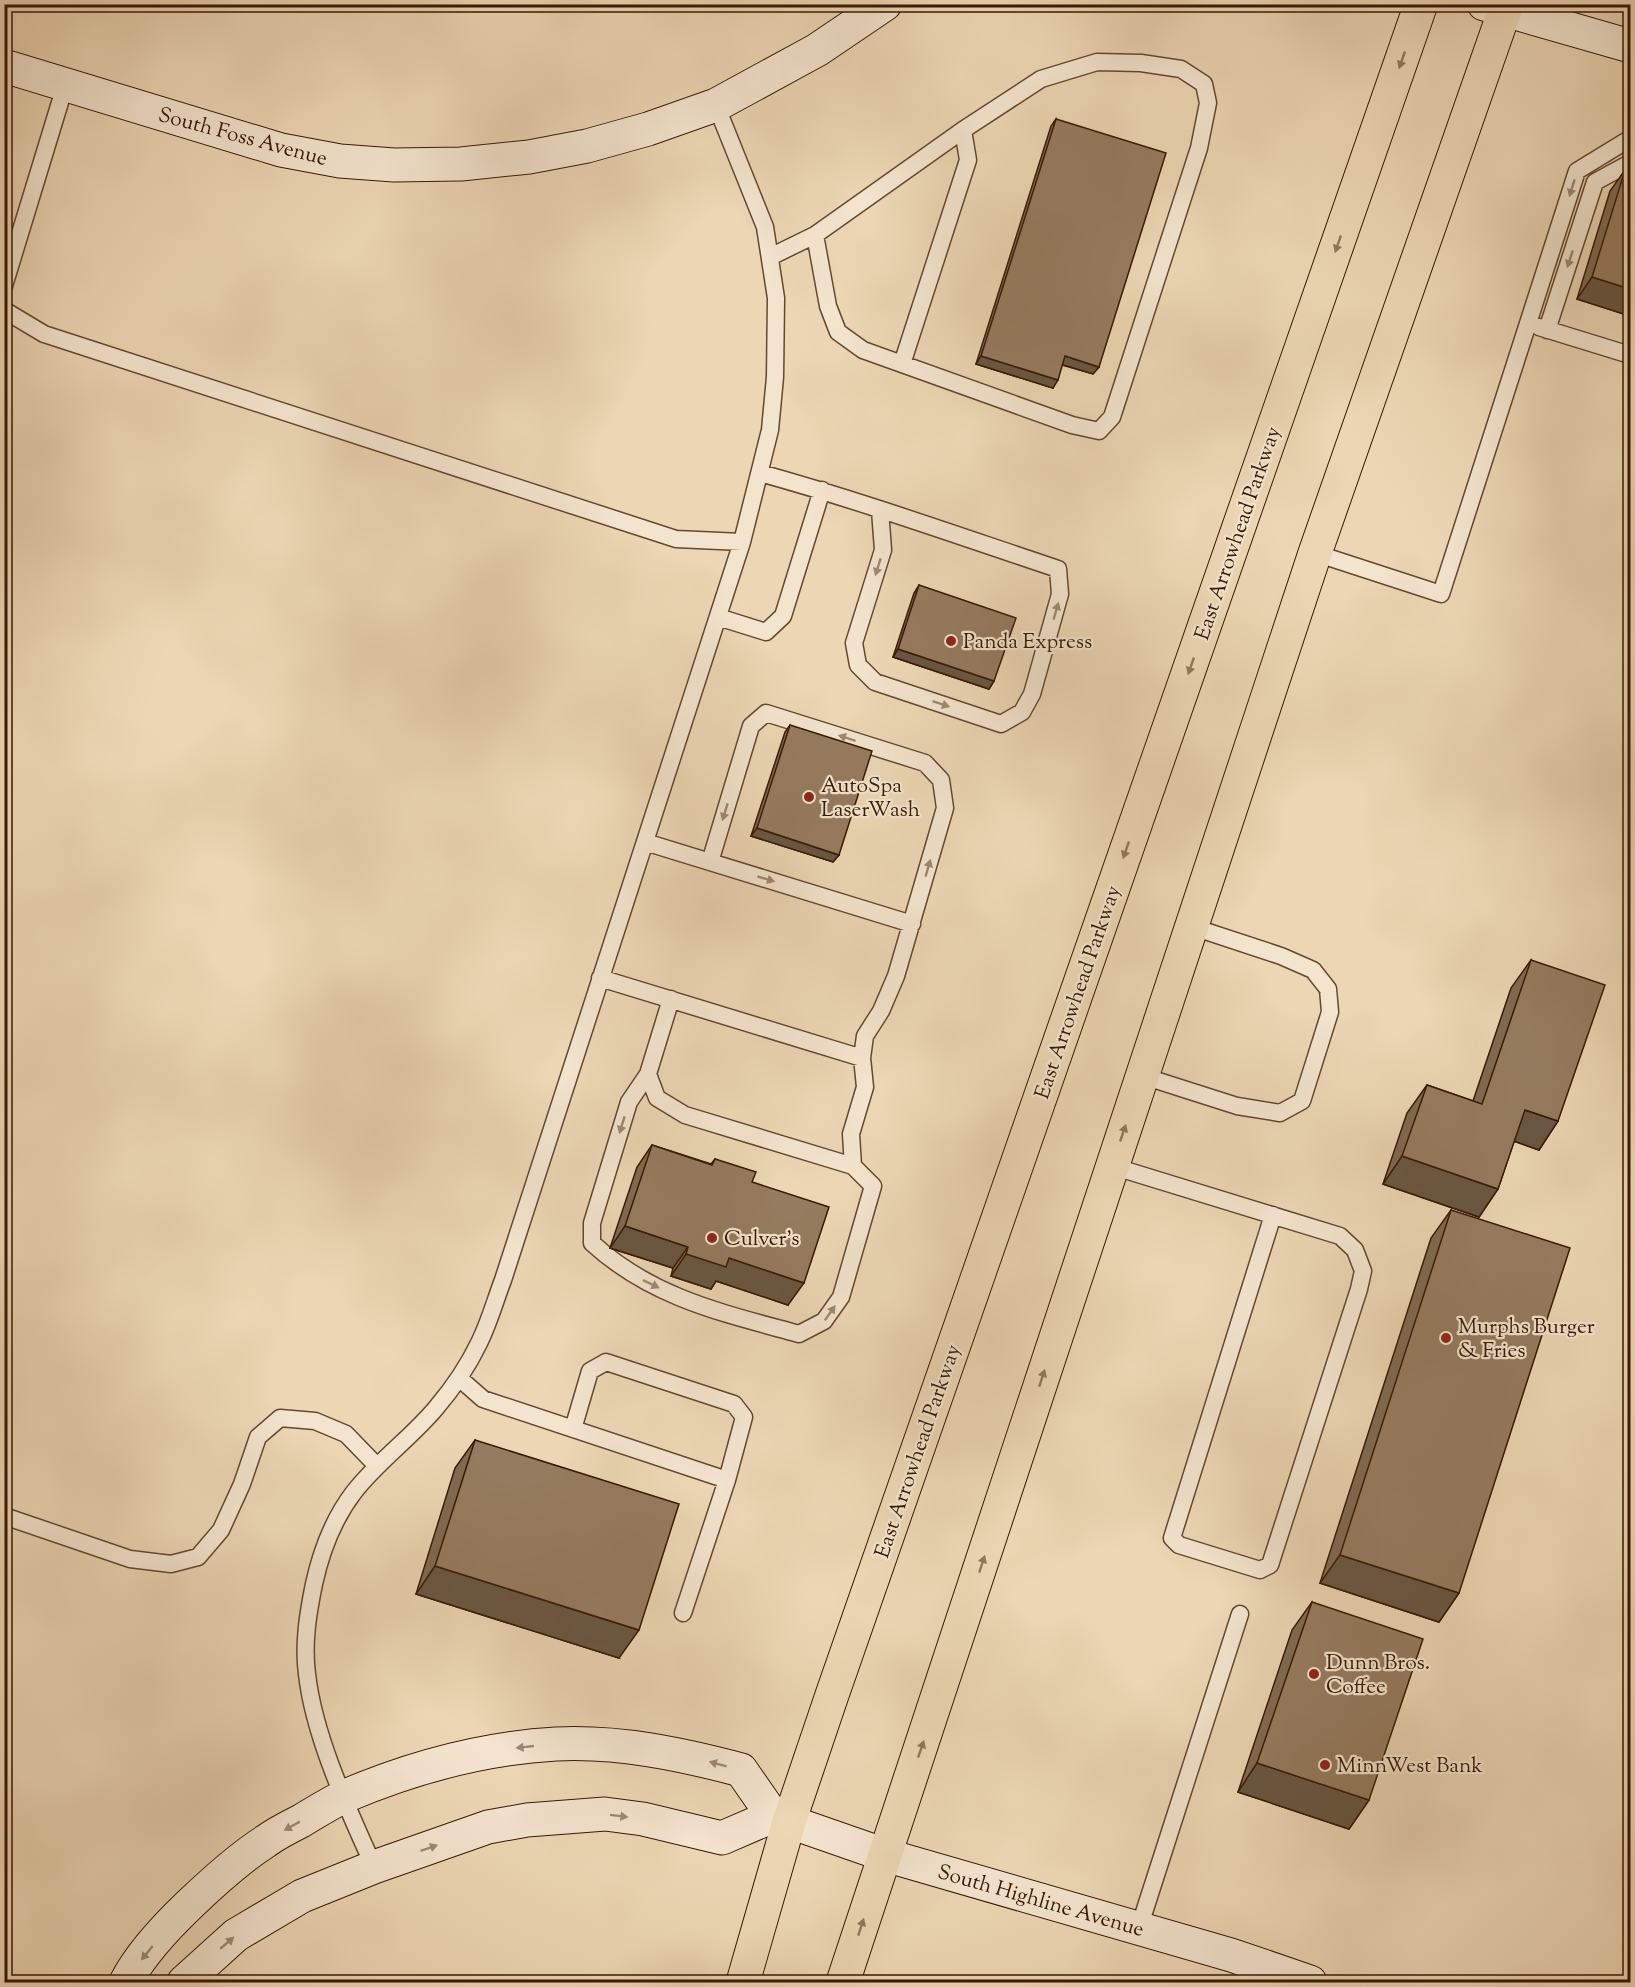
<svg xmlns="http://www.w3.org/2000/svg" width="1635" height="1987" viewBox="0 0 1635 1987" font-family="'Sorts Mill Goudy',serif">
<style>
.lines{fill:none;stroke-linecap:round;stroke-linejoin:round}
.lane-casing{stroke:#644830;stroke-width:19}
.secondary-casing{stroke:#371904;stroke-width:35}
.primary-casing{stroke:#371904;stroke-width:35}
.lane{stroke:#f3e4ce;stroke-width:16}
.secondary{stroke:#f3e4ce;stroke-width:33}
.primary{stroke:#ecd6b3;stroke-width:33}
.wall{fill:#806a52;stroke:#371904;stroke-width:1.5}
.shaded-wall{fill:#685642;stroke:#371904;stroke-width:1.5}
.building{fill:#957b5f;stroke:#371904;stroke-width:1.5}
.oneway{fill:#92785c}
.oneway2{fill:#9e8973}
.poi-dot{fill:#8f2418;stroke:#f3e4ce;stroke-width:2}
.labels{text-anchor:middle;stroke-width:4.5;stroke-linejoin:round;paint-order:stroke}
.street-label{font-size:21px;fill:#371904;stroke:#f3e4ce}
.poi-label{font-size:21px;fill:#371904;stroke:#f3e4ce;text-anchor:start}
</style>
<rect width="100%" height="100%" fill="#ecd6b3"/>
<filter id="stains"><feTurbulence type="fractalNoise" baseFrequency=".00333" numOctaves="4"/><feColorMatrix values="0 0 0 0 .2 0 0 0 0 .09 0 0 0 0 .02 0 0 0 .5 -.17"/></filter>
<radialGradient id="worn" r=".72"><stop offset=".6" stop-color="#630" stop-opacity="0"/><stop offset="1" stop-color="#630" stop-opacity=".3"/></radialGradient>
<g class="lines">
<g class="lane-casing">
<path id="lane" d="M770 257 815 235 963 130 1041 79 1097 62 1141 63 1181 69 1204 84 1208 103 1199 148 1112 417 1099 431 1072 425 863 350 838 332 828 306 815 235
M4 286 65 86
M4 310 44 334 676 539 742 542
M1539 327 1630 355
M1547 330 1595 182 1630 163
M902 364 968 160 963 130
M760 473C861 501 959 536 1058 569L1060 594 1032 694 1022 712 1001 724 875 682 858 665 854 643 883 550 880 510
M1315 553 1441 594 1577 171 1626 141 1630 142
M718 617 766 632 783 616 822 490
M645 842 912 924
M710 862 751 726 766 713 925 763 941 780 945 808 896 976 881 1011 865 1036 862 1058 865 1087 851 1134 853 1166
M600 978 862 1058
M648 1074 629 1102 592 1223V1243C652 1298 723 1313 799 1334L824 1321 841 1297 873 1186 853 1166 685 1115 657 1098 648 1074 671 999
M1143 1076 1237 1106 1280 1113 1302 1101 1330 1012 1328 989 1313 970 1281 956 1193 927
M1112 1166 1340 1236 1355 1250 1363 1271 1359 1289 1270 1565 1260 1570 1179 1545 1172 1538 1273 1215
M459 1378 483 1399 727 1480
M573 1429 590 1371 606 1362 734 1404 744 1417 727 1480 683 1613
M4 1516 130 1559 171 1564 198 1557 221 1530 242 1484 258 1437 280 1418 315 1421 346 1434 377 1466
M374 1867C348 1809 314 1737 307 1674 303 1644 308 1613 314 1584 321 1552 334 1518 354 1492 378 1461 411 1438 436 1408 453 1388 468 1366 479 1343 489 1323 495 1301 503 1280L742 542 770 430 775 377 776 298 765 227 716 105
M1139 1928 1240 1614"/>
</g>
<g class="secondary-casing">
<path id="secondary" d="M1484 4 1630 46
M4 66 281 150 340 161 394 165 461 164 529 157 587 146 648 129 716 105 817 50 885 4
M126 1982C140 1955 167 1926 189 1905 213 1882 238 1859 266 1841 277 1833 289 1827 301 1821 316 1812 330 1803 345 1796 411 1768 484 1748 556 1744 619 1741 681 1754 741 1770L773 1816 885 1855 1231 1955 1310 1982
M184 1982 236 1935 302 1896 374 1867 488 1827 527 1820 605 1814 643 1819 722 1838 773 1816"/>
</g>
<g class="primary-casing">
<path id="primary" d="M743 1982 789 1822 832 1695 1421 4
M843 1982 1315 553 1507 4"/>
</g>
<use href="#lane" class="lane"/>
<use href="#secondary" class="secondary"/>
<use href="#primary" class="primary"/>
</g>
<path class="wall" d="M1056 119 1099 367 1093 374 1062 365 1053 388 976 364 1051 126Z
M1625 170 1630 316 1577 299 1610 191Z
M919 585 994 681 989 689 893 657 914 593Z
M790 725 839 855 833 862 751 836 785 732Z
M1531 960 1558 1121 1539 1150 1514 1141 1498 1189 1479 1217 1383 1184 1407 1113 1427 1085 1473 1101 1511 988Z
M652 1145 711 1164 715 1159 752 1182 788 1305 716 1281 711 1289 671 1276 673 1268 610 1248 637 1167Z
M1451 1210 1459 1593 1439 1622 1320 1583 1431 1238Z
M475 1440 619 1658 416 1594 455 1468Z
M1312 1602 1369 1800 1349 1829 1238 1792 1292 1630Z"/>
<path class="shaded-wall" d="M1592 277 1630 289V316L1577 299Z
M981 356 1058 380 1053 388 976 364Z
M1065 356 1099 367 1093 374 1060 364Z
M898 649 994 681 989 689 893 657Z
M757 828 839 855 833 862 751 836Z
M1525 1110 1558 1121 1539 1150 1505 1138Z
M1402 1156 1498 1189 1479 1217 1383 1184Z
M625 1226 688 1247 673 1268 610 1248Z
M686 1254 729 1258 804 1283 788 1305 716 1281 711 1289 671 1276Z
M1340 1555 1459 1593 1439 1622 1320 1583Z
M435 1566 639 1630 619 1658 416 1594Z
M1257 1763 1369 1800 1349 1829 1238 1792Z"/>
<path class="building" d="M1056 119 1166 153 1099 367 1065 356 1058 380 981 356Z
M1625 170 1630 171V289L1592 277Z
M919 585 1016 618 994 681 898 649Z
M790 725 872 751 839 855 757 828Z
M1531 960 1605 985 1558 1121 1525 1110 1498 1189 1402 1156 1427 1085 1482 1104Z
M652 1145 712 1165 715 1159 756 1172 752 1182 829 1207 804 1283 729 1258 726 1267 686 1254 688 1247 625 1226Z
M1451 1210 1570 1248 1459 1593 1340 1555Z
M475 1440 679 1504 639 1630 435 1566Z
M1312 1602 1423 1639 1369 1800 1257 1763Z"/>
<defs><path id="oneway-solid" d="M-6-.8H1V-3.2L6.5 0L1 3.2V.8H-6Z" transform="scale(1.5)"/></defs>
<g class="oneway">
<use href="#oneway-solid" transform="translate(1402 60) rotate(109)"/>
<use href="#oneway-solid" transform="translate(1338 244) rotate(109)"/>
<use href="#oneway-solid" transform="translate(1191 666) rotate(109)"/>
<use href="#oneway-solid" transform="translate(1126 850) rotate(109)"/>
<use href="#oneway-solid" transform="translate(1123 1133) rotate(-71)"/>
<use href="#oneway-solid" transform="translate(1042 1378) rotate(-72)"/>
<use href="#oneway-solid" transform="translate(982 1564) rotate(-72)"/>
<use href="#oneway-solid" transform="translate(921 1749) rotate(-71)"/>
<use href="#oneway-solid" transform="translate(861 1927) rotate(-72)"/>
</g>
<g class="oneway2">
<use href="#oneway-solid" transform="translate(1572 188) rotate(107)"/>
<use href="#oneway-solid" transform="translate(1570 259) rotate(108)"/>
<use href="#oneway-solid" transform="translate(878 567) rotate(107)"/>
<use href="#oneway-solid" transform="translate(1056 611) rotate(-74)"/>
<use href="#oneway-solid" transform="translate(941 704) rotate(18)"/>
<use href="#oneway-solid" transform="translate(847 738) rotate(-162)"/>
<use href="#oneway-solid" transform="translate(725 812) rotate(107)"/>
<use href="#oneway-solid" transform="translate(928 868) rotate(-74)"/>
<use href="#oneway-solid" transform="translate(766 879) rotate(17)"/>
<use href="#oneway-solid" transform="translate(622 1125) rotate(107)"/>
<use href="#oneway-solid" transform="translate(651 1284) rotate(26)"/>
<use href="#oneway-solid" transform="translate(830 1313) rotate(-55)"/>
<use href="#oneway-solid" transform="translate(525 1747) rotate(174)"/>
<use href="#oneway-solid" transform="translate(718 1764) rotate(-165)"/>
<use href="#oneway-solid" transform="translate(619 1816) rotate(7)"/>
<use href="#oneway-solid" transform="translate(292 1826) rotate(151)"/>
<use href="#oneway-solid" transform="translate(429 1848) rotate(-19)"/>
<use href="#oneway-solid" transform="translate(227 1943) rotate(-41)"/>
<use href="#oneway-solid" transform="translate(147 1953) rotate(129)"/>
</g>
<g class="poi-dot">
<circle cx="951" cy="641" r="6"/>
<circle cx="809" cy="797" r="6"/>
<circle cx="712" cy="1238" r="6"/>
<circle cx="1446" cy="1338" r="6"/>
<circle cx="1314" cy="1674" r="6"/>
<circle cx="1325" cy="1765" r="6"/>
</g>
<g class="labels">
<g class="street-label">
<text transform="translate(243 136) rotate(15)" y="7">South Foss Avenue</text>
<text transform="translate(1237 533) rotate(-71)" y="7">East Arrowhead Parkway</text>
<text transform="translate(1077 992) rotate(-71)" y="7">East Arrowhead Parkway</text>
<text transform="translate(917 1451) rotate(-71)" y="7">East Arrowhead Parkway</text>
<text transform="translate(1041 1900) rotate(16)" y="7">South Highline Avenue</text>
</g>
<g class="poi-label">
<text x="963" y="648">Panda Express</text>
<text x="821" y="792">AutoSpa<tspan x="821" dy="24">LaserWash</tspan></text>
<text x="724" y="1245">Culver's</text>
<text x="1458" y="1333">Murphs Burger<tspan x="1458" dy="24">&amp; Fries</tspan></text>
<text x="1326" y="1669">Dunn Bros.<tspan x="1326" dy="24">Coffee</tspan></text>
<text x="1337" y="1772">MinnWest Bank</text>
</g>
</g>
<rect width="1635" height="1987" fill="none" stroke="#ecd6b3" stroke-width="24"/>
<rect x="6" y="6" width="1623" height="1975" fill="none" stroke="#371904" stroke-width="3"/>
<rect x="12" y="12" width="1611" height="1963" fill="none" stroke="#371904" stroke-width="1.5"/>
<rect width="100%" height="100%" filter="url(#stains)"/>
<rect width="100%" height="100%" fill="url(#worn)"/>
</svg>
